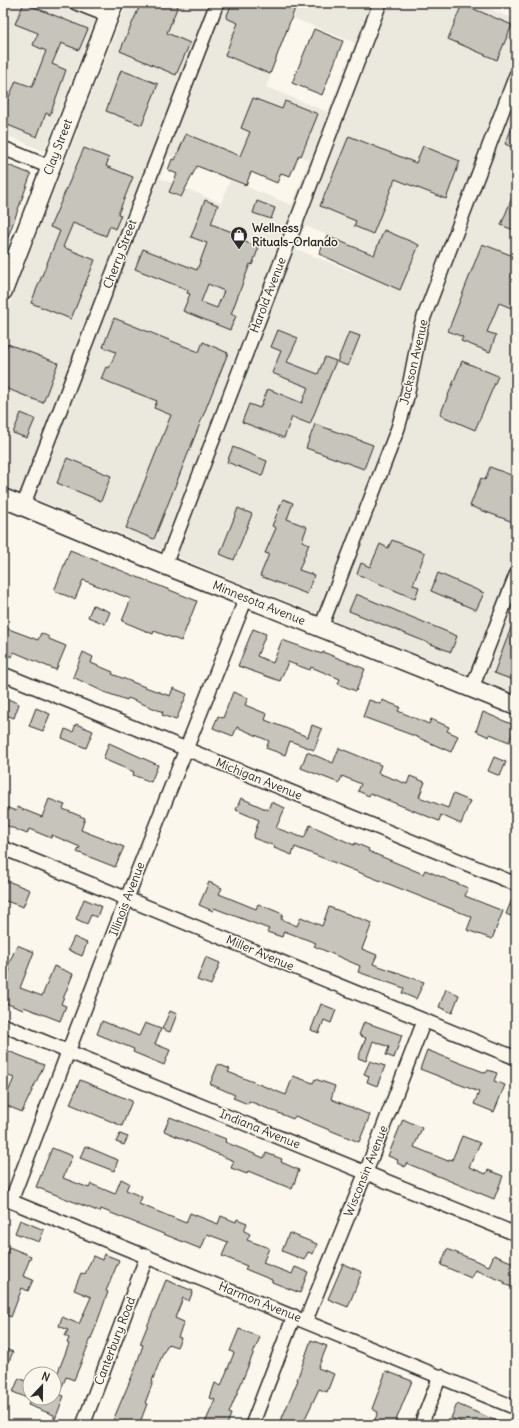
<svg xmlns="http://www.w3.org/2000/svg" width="519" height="1428" viewBox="0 0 519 1428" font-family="Delius,sans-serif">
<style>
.built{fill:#ebe8de;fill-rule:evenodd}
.building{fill:#c7c4bc;stroke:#2b2b2b;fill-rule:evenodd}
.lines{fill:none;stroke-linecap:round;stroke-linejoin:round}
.street-casing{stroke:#2b2b2b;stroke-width:16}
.secondary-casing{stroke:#2b2b2b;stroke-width:21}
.street{stroke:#fbf7ec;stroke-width:13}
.secondary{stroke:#fbf7ec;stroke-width:18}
.labels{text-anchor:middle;stroke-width:3;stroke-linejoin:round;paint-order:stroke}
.street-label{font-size:12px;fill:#2b2b2b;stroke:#fbf7ec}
.poi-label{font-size:12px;font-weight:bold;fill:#2b2b2b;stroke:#fbf7ec;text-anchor:start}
</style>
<rect width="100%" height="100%" fill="#fbf7ec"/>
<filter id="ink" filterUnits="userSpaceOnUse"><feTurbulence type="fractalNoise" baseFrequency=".025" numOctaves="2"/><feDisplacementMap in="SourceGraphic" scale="8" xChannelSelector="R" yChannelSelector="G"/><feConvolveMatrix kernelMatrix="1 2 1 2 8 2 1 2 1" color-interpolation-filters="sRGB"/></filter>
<g filter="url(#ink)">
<path class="built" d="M3 3H102L44 151 3 134Z
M127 3H475L516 20V695L3 486V321ZM293 18 355 43 328 112 266 87ZM248 135 309 160 292 205 230 180ZM169 156 230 180 221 203 160 178ZM305 226 367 251 358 274 296 249Z"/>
<path class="building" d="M24 3 88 29 79 50 61 43 52 64 66 70 50 115 46 113 37 137 3 123V102L6 104 16 81 32 87 46 51 33 45 38 33 15 24Z
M141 3H179L167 33 190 43 176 75 120 51Z
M232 3H297L270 74 225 55 238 23 226 18Z
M462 4 512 25 497 60 448 39Z
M314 29 343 41 322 95 292 83Z
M121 70 158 84 142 125 106 111Z
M253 98 282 109 285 101 318 114 301 156 299 155 290 176 281 173 277 183 251 172 246 185 197 166 181 197 169 192 177 174 168 170 172 159 175 160 186 134 240 156 250 132 241 128Z
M516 118V149L505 144Z
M349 136 416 163 423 146 460 161 446 199 395 179 373 234 354 226 356 221 320 206Z
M84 148 109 158 106 166 133 177 118 214 121 215 115 229 110 226 106 236 73 223 63 247 95 260 71 319 31 303 60 231 50 227Z
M3 163 31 174 4 248H3Z
M516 188V231L501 225Z
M205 200 218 205 211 224 232 232 231 237 259 247 252 265 250 264 231 314 236 316 230 330 183 311 190 294 187 293 188 290 135 269 143 249 197 270 207 243 191 237ZM208 284 224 291 217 308 201 302Z
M257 201 275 208 271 219 253 213Z
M384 230 419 245 400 290 319 254 327 236 374 255Z
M482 244 516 257V310L499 303 487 332 496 335 490 352 461 341 463 337 448 331Z
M114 318 199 352 203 342 228 353 154 539 126 528 171 415 154 408 157 401 101 379 106 367 109 368 116 352 103 347Z
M278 330 298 338 287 362 318 374 325 357 336 361 310 424 292 417 284 438 242 422 249 404 260 408 268 389 302 403 308 387 272 373 281 351 271 347Z
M349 332 360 336 348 366 337 362Z
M8 344 58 363 43 403 3 387V356Z
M462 361 498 376 475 430 440 415Z
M21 413 35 419 27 438 13 433Z
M315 424 373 445 364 469 306 448Z
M233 447 267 461 262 476 227 462Z
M67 458 111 476 101 501 57 483Z
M490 467 516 477V515L513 522 470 506 481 478 485 480Z
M283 499 293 503 287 519 307 527 302 541 309 544 299 570 314 575 307 594 260 576 269 554 265 553 276 528 272 526Z
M238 508 252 514 234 560 220 554Z
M392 540 425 553 413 585 419 587 415 599 357 574 361 563 370 567 380 544 388 548Z
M70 550 197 601 181 641 154 631 153 634 122 621 131 599 83 580 75 599 54 591Z
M438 573 484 593 476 610 431 591Z
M356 594 457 636 451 652 349 611Z
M93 605 110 612 105 624 88 617Z
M515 617 516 618V681L494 673Z
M6 628 38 640 41 633 49 637V639L66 646 56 670 14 652 12 657 3 653V636Z
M253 629 266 634 257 656 273 663 282 640 322 654 323 652 365 669 356 691 338 684 340 679 311 667 310 670 288 662 280 681 238 666Z
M83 652 93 657 91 663 113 672 112 674 145 687 170 696 173 688 187 694 176 720 162 715 163 712 128 698 127 700 104 692 73 677Z
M233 692 248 698 245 705 267 714 265 720 308 737 312 725 322 729 314 750 290 741 285 755 266 748 269 741 237 727 233 736 213 728 218 716 223 718Z
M6 698 19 704 14 718 3 714V707Z
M369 700 381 704 382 700 400 707 398 711 429 724 431 719 449 727 447 731 458 736 451 752 412 735 363 717Z
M36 708 50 714 43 731 29 726Z
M483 712 516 726 509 742 490 734 489 737 476 731Z
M76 724 93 731 86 748 62 738 65 729 73 732Z
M109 743 158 765 151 782 133 775 134 772 103 759Z
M339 748 381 765 378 773 407 784 410 776 425 782 419 797 448 808 453 794 470 801 461 824 441 815 439 821 370 793 369 796 358 791 361 784 342 776 339 783 301 768 307 752 333 763Z
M494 757 506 762 500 776 488 771Z
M241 798 268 810 271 802 285 808 276 828 304 838 310 825 354 845 355 843 369 849 368 851 423 874 425 870 468 888 465 896 503 911 492 939 467 930 472 917 295 847 292 855 274 848 275 846 253 838 259 820 236 810Z
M49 799 65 805 63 809 85 818 81 830 124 847 115 867 77 852 80 847 52 835 51 838 29 829 27 834 3 824V806L16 811 17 807 42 817Z
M3 879 30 890 23 907 3 900Z
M209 882 222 888 219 894 256 909 258 904 283 914 281 919 297 926 301 917 322 926 329 907 372 923 362 949 377 955 373 964 424 982 416 999 402 993 404 988 358 972 360 966 314 946 316 943 284 931 282 937 267 932 269 929 214 908 213 911 199 905Z
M515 892H516V918L506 914Z
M84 899 101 906 97 917 91 915 87 924 76 919Z
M74 937 87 943 82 956 68 950Z
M17 945 34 952 20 988 42 996 54 966 73 974 61 1004 66 1006 60 1021 24 1007 23 1010 3 1002V986L10 969 7 968Z
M206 957 220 963 211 985 197 980Z
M446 989 459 995 452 1013 439 1007Z
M321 1004 336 1010 331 1023 324 1020 319 1033 311 1030Z
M170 1011 177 1014 170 1032 162 1029Z
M102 1021 139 1036 145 1023 161 1029 155 1044 170 1050 164 1065 133 1052 134 1049 97 1034Z
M364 1022 402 1035 394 1058 386 1055 389 1047 373 1041 366 1061 358 1058 366 1038 359 1035Z
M3 1049 44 1065 22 1112 3 1104 14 1078 3 1074Z
M427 1050 486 1073 488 1070 497 1073 494 1081 505 1085 494 1112 474 1104 479 1092 420 1069Z
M370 1061 385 1066 377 1086 367 1082 369 1076 364 1074Z
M218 1064 230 1069 228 1072 286 1095 293 1076 313 1083 315 1079 335 1086 331 1099 370 1115 359 1142 295 1116 293 1119 249 1101 248 1104 233 1098 235 1095 210 1084Z
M80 1080 132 1101 122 1126 70 1104Z
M170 1117 226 1139 225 1142 264 1158 266 1153 282 1159 281 1162 299 1170 292 1189 248 1171 247 1174 231 1168 234 1161 164 1131Z
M403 1119 422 1128 414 1147 448 1161 449 1159 452 1160 462 1136 480 1143 469 1167 486 1174 488 1170 503 1176 494 1199 406 1163 405 1167 397 1163 398 1160 388 1156Z
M120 1134 128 1137 124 1145 116 1142Z
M85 1146 118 1160 114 1171 80 1158Z
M52 1148 72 1156 63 1178 89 1188 91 1184 115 1194 121 1179 129 1183 126 1190 142 1197 139 1204 186 1223 190 1213 218 1224 221 1216 236 1222 237 1219 247 1223 244 1231 250 1234 247 1240 269 1248 263 1263 292 1274 295 1267 308 1272 300 1293 272 1282V1280L245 1269 247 1266 222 1256 228 1242 207 1234 201 1249 101 1209 100 1212 36 1187Z
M20 1220 44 1230 39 1242 15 1233Z
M289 1233 317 1244 313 1254 308 1252 304 1260 282 1251Z
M9 1247 31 1256 23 1276 33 1280 28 1291 22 1288 11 1317 3 1314V1262Z
M447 1249 489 1266 494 1255 516 1264V1289L504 1284 505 1282 475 1270 471 1278 441 1265Z
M104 1254 119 1260 106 1291 108 1292 94 1331 74 1380 66 1377 59 1394 64 1396 54 1422V1415L28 1405 31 1398H54V1382L69 1344 67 1343 69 1338 65 1336 68 1330 59 1326 62 1317 79 1324 91 1297 74 1290 81 1273 85 1274 93 1256 102 1260Z
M343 1264 362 1272 348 1307 328 1299Z
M166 1280 193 1291 189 1301 183 1298 175 1318 184 1322 178 1337 181 1338 177 1347 168 1344 163 1353 152 1381 153 1382 145 1403 147 1404 139 1425H111L135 1369 143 1345 140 1344Z
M239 1329 260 1337 229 1413 231 1414 227 1425H211L205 1423 215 1400 210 1398 215 1383 221 1386 234 1353 230 1351Z
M311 1340 327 1346 318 1368 334 1374 327 1392 319 1389 302 1425H279L298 1380H297Z
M3 1348 13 1352 3 1375Z
M386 1371 412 1381 394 1425H373L378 1412 372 1409Z
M19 1378 30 1383 25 1397 13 1392Z
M457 1404 506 1425H468L451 1418Z"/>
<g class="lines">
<g class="street-casing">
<path id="street" d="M76 3 109 16
M3 148 50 167
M23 506 217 3
M165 565 380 3
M321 627 398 428 407 397 421 325 516 75
M3 674 516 884
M472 688 516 575
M3 848 516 1058
M3 1025 516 1234
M3 1198 516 1408
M11 1201 127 898 246 598
M306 1320 366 1172 424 1021
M83 1425 147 1256
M252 1425 294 1316
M421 1425 440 1376"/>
</g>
<g class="secondary-casing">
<path id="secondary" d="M3 291 114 3
M3 498 165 565 516 706"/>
</g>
<use href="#street" class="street"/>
<use href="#secondary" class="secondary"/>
</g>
</g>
<defs>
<g id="shop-pin" transform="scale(0.9)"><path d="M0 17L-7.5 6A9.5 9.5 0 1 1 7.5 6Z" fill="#2b2b2b" stroke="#fbf7ec"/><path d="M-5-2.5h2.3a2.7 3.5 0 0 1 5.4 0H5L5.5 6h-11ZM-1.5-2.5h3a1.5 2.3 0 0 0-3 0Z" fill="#fff"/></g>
</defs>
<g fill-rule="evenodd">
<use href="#shop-pin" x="239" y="235"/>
</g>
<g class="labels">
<g class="street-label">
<text transform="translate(58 147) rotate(-69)" y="4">Clay Street</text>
<text transform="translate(120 254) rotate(-69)" y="4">Cherry Street</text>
<text transform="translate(268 295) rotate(-69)" y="4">Harold Avenue</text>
<text transform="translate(414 362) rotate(-77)" y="4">Jackson Avenue</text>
<text transform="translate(259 603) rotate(22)" y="4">Minnesota Avenue</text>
<text transform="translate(259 779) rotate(22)" y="4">Michigan Avenue</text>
<text transform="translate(127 899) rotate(-69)" y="4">Illinois Avenue</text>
<text transform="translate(260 953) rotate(23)" y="4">Miller Avenue</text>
<text transform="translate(260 1129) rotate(22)" y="4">Indiana Avenue</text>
<text transform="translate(366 1171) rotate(-68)" y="4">Wisconsin Avenue</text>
<text transform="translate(260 1302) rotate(22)" y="4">Harmon Avenue</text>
<text transform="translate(115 1341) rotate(-69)" y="4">Canterbury Road</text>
</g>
<g class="poi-label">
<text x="252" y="232">Wellness<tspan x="252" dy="14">Rituals-Orlando</tspan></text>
</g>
</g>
<rect width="519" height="1428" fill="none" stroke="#fbf7ec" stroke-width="16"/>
<rect x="8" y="8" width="503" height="1412" fill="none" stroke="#2b2b2b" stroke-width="1.5" filter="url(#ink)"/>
<g transform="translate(42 1386) rotate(22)"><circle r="19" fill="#fbf7ec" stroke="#a8a59f"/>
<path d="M0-3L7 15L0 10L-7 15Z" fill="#2b2b2b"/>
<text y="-6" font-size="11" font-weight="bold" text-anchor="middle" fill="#2b2b2b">N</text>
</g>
</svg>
